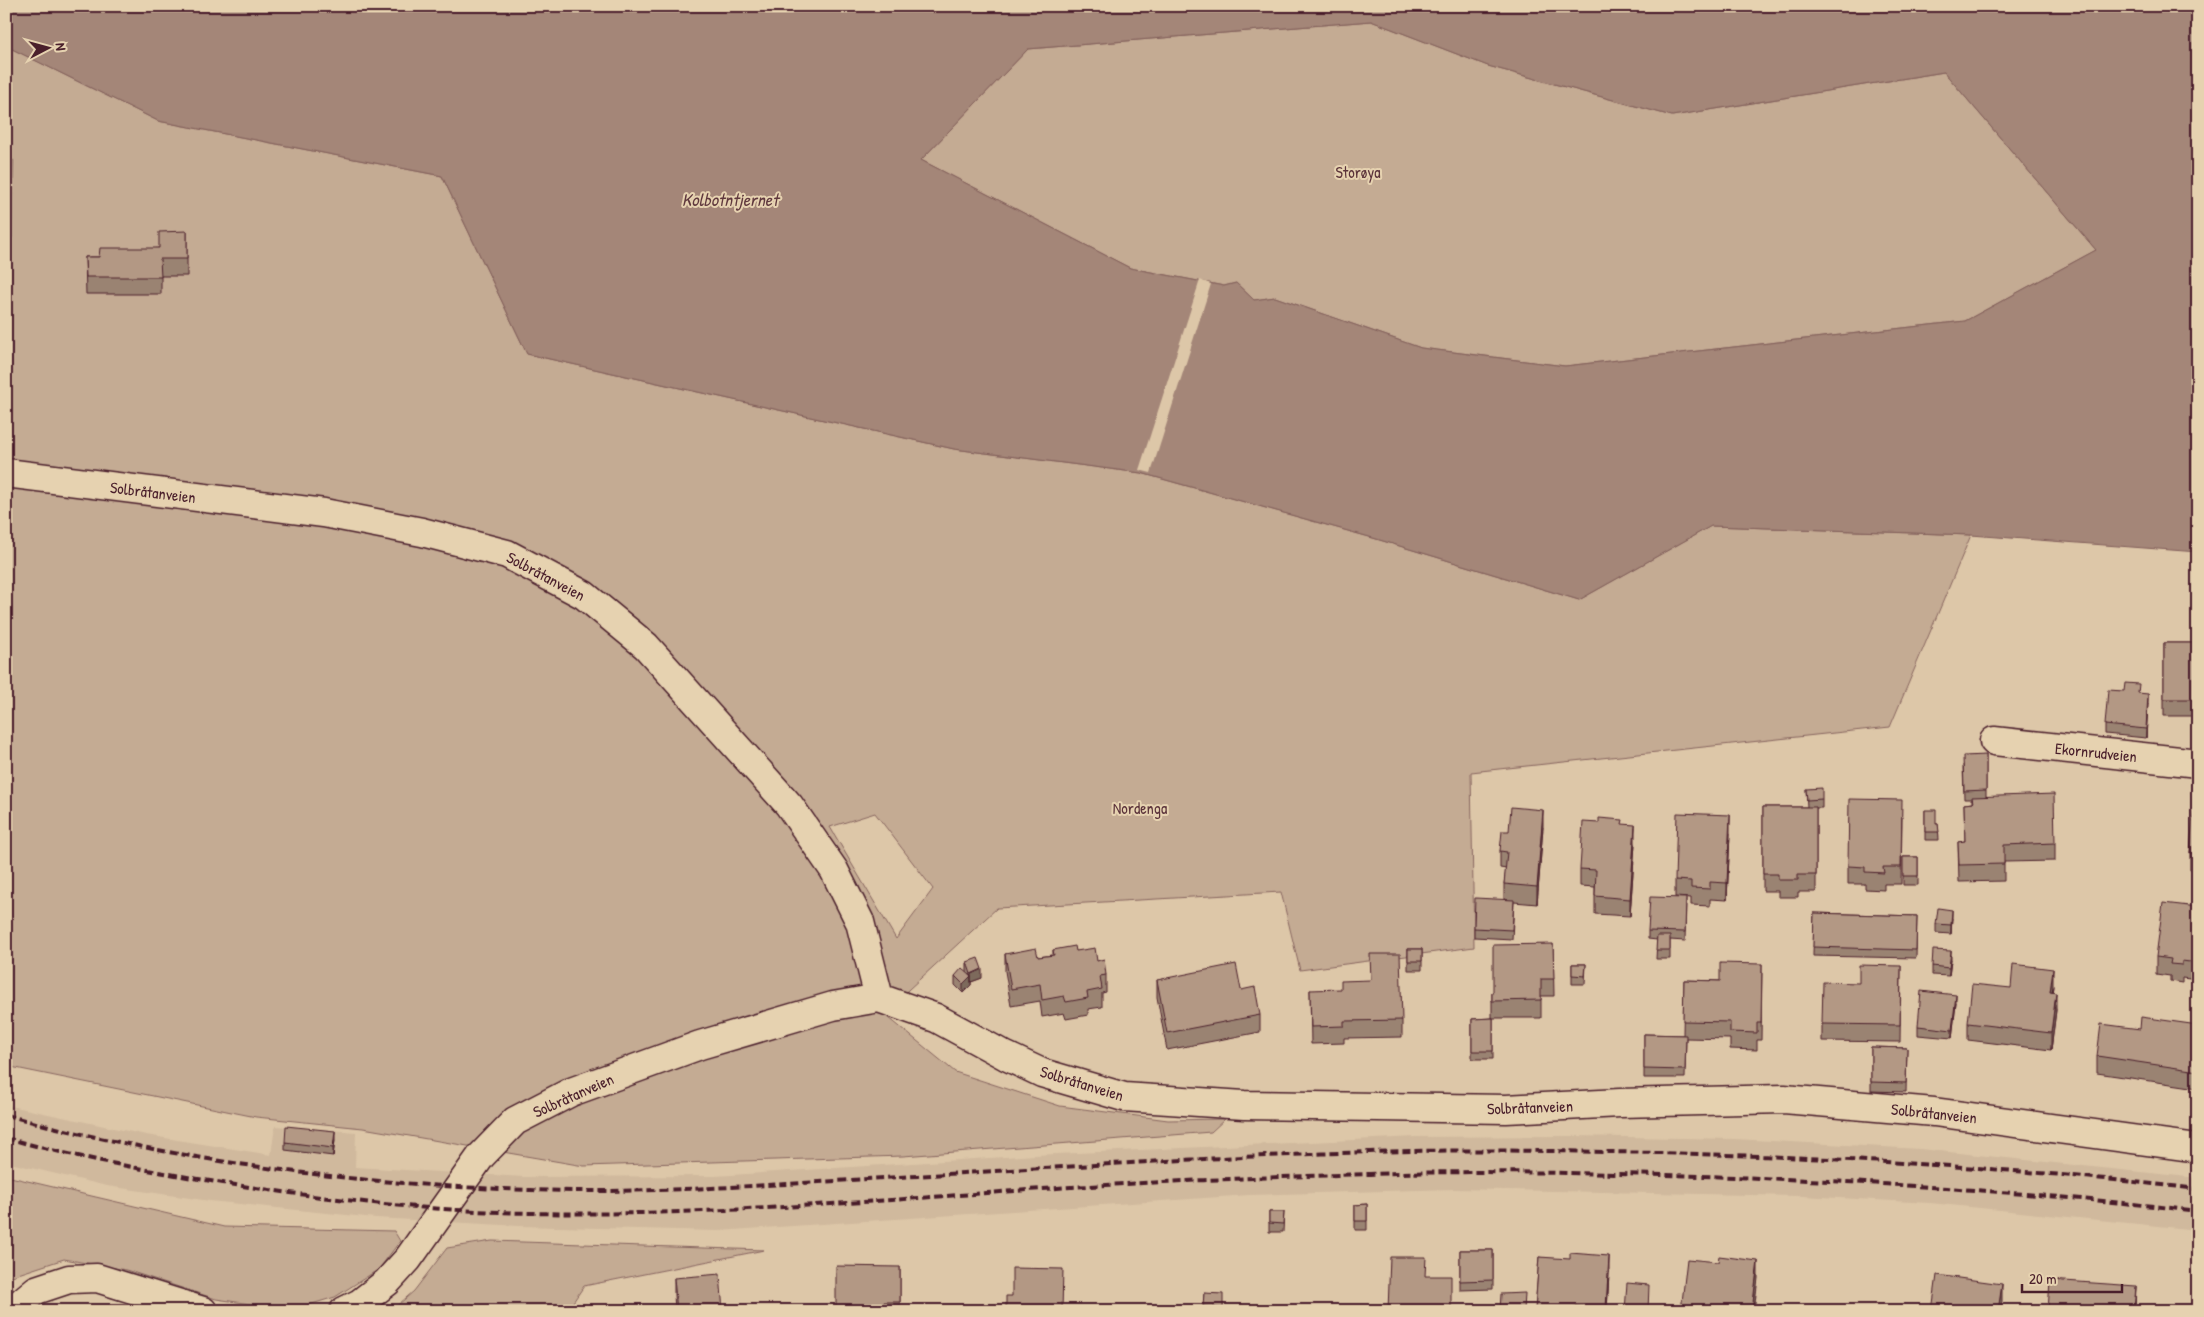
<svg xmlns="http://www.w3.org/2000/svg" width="2204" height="1317" viewBox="0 0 2204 1317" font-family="'Patrick Hand',sans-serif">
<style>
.built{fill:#d0b99d}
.green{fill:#c4ab93;stroke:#87655f;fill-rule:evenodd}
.water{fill:#a48678;stroke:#805d59;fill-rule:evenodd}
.pier{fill:#ddc7a8}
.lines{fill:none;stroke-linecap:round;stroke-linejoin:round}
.minor-casing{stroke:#4a1f2b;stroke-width:31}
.minor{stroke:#e6d2b0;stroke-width:28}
.rail{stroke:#4a1f2b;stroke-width:4;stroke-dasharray:8 4;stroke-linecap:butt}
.wall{fill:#9a8372;stroke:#4a1f2b}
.shaded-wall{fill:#7d6a5c;stroke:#4a1f2b}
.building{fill:#b39884;stroke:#4a1f2b}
.labels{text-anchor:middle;stroke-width:4;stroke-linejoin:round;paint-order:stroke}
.park-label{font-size:16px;fill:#5c343b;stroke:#e6d2b0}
.street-label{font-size:16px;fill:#4a1f2b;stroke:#e6d2b0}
.water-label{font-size:18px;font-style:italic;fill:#60393e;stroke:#e6d2b0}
</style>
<rect width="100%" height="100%" fill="#ddc7a8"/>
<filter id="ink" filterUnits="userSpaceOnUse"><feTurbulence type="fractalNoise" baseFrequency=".02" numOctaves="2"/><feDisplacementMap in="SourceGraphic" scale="10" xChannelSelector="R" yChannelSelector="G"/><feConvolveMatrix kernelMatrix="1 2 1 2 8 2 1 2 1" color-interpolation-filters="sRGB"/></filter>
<g filter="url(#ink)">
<path class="built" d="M6 1105 146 1135 271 1155 275 1126 356 1132 355 1167 524 1177 715 1176 1035 1155 1416 1137 1573 1136 1734 1139 1920 1149 2198 1178V1230L1930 1203 1802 1196 1454 1189 1249 1195 718 1231 519 1226 376 1218 210 1201 107 1186 6 1162Z"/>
<path class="green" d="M1371 21 1488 66 1672 116 1944 72 2096 250 1965 321 1565 366 1421 348 1275 297 1254 300 1236 283 1224 286 1130 268 921 160 1028 49Z
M6 46 158 121 442 176 527 354 954 449 1141 473 1373 538 1579 600 1711 526 1971 535 1890 727 1471 772 1474 947 1300 970 1281 892 997 908 883 1013 955 1072 1060 1106 1168 1120 1225 1119 1211 1132 903 1156 584 1166 363 1128 256 1117 6 1066ZM875 813 933 889 896 939 830 827Z
M6 1176 224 1227 394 1231 400 1241 379 1269 335 1297 292 1310 216 1299 126 1270 64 1259 6 1278Z
M492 1241 764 1250 584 1286 567 1311H391L414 1291 447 1248Z"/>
<path class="water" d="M6 6H2198V552L1971 535 1711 526 1579 600 1373 538 1141 473 954 449 527 354 442 176 158 121 6 46ZM1371 21 1488 66 1672 116 1944 72 2096 250 1965 321 1565 366 1421 348 1275 297 1254 300 1236 283 1224 286 1130 268 921 160 1028 49Z"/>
<path class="pier" d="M1200 280 1211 284 1151 473 1139 470Z"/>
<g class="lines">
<g class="minor-casing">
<path id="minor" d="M6 473 324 513 422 532 507 554 584 595 646 646 789 805 834 870 860 922 879 998
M1994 741 2198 763
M11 1311 36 1290 69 1279 97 1278 203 1311
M344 1311 360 1303 387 1282 408 1259 481 1156 515 1121 571 1092 700 1045 833 1006 879 998 936 1018 1006 1056 1042 1073 1124 1097 1244 1105 1506 1109 1620 1103 1784 1099 1934 1112 2198 1148"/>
</g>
<use href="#minor" class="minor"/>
<path class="rail" d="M6 1115C176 1161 355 1185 531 1190 648 1194 767 1185 884 1178 1046 1168 1208 1157 1370 1152 1466 1149 1562 1151 1657 1153 1838 1157 2018 1168 2198 1189
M6 1138C77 1158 150 1171 223 1183 324 1199 427 1211 531 1213 711 1217 891 1199 1072 1187 1171 1181 1271 1177 1370 1174 1451 1171 1532 1172 1613 1174 1808 1177 2004 1189 2198 1211"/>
</g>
<path class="wall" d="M6 160H13L12 238H6Z
M187 231V276H161V294H86L85 257H99L159 248Z
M2164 643H2198V716H2164Z
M2139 693 2148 703 2146 738 2105 734V725Z
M1986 755V796L2055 843V861L2004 862V881L1959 882 1958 842 1965 841 1964 804 1972 803V799H1964L1963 765Z
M1806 789 1822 799V808H1816V892H1798V897H1778V891H1763V807H1807Z
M2198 800V870H2190V853Z
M1925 810 1936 824H1938L1939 840H1925Z
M1902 817 1901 884H1884V890L1865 889V884H1848V866Z
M1623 825 1635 843 1630 916 1595 914V887L1580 886V869Z
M1543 827 1537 904 1514 902 1512 939 1474 937V928L1504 900V884L1506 869 1500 868V851L1509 831Z
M1730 833 1727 900 1710 899V906L1691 905V898L1675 897V880Z
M1903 857H1918V885H1903Z
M1686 898 1685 941 1670 940V959H1656L1657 940 1648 939V931Z
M2198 907V980L2182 978V983L2170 981V976L2156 974V957Z
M1814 913 1917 916 1916 958 1813 956Z
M1952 918 1951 934 1936 933V924Z
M1553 944 1554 996H1541V1018H1492V992H1493Z
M1408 949H1422V970H1408Z
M1053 950 1076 951 1097 961 1106 975V992L1102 993V1007L1088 1009V1015L1066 1019 1064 1013 1042 1017 1040 1001 1011 1006 1005 971V954L1038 957 1053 955Z
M1951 960 1949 976 1932 975V966Z
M967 962 982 978 971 982V981V985L963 993 955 985V976L967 973Z
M1572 964H1586L1585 984H1572Z
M1762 964 1761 1040H1757V1050L1730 1049V1039L1686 1038 1685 1078H1644V1034L1683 1035 1684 980 1720 981Z
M1901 966 1900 1042 1822 1041V1024Z
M1157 980 1260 1015V1032L1167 1050 1157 997Z
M2053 986 2052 993 2056 1010 2051 1050 1968 1040V1023L2011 988Z
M1310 990 1402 1020V1037L1344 1038V1043L1311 1044Z
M1956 1003 1952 1038 1918 1035V1026Z
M1493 1018V1059H1472V1019Z
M2198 1025V1088L2097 1073V1056L2140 1029Z
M1871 1047 1907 1048 1906 1092 1871 1091Z
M335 1140 333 1156 285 1150V1142Z
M1367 1204V1230H1355V1205Z
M1269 1212H1284L1283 1232H1269Z
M1460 1250H1493V1289L1460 1290Z
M1539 1257 1609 1273 1607 1311H1535Z
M900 1267V1311H836Z
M674 1278 723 1311H675L674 1295Z
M1204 1293 1223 1303V1311H1203Z"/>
<path class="shaded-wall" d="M2148 694V703L2146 738V729Z
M1543 810V827L1537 904V887Z
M1730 815V833L1727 900V883Z
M1635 825V843L1630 916V899Z
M1952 910V918L1951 934V925Z
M1951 951V960L1949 976V968Z
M982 969V978L971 982V974Z
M2053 969V986L2050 1009V992Z
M971 976V985L963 993V984Z
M2056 993V1010L2051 1050V1033Z
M1956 995V1003L1952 1038V1030Z
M335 1131V1140L333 1156V1148Z
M1609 1256V1273L1607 1311H1606Z
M1758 1261V1278L1754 1311H1752Z
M2002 1284V1301L2000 1311H1998Z
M2136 1286 2135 1311H2134Z"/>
<path class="building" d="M6 160H13L12 221H6Z
M187 231V259H160L161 277H86L85 257H99L100 248H159V232Z
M2164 643H2198V699H2164Z
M2125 683 2139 684 2138 693 2148 694 2146 729 2105 725 2108 690 2124 691Z
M1986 755V790L1964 791 1963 756Z
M1822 788V799L1807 800 1806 789Z
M2054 794 2055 843 2004 845V864L1959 865 1958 842 1965 841 1964 804 1973 803 1972 797Z
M1849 799 1902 800 1901 867H1883L1884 873 1865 872V867L1848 866Z
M2194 800H2198V853H2190Z
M1511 807 1543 810 1537 887 1504 884 1507 852 1500 851 1502 831H1509Z
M1763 807H1816V875H1798V880H1778V874H1763Z
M1925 810H1936V824H1938L1939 832H1925Z
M1677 813 1730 815 1727 883 1710 882V889L1691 888V881L1675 880Z
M1599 818 1623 820 1622 824 1635 825 1630 899 1595 896 1596 870 1580 869 1583 822 1599 823Z
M1903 857H1918V876H1903Z
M1650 897 1686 898 1685 932 1648 931Z
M1475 898 1514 900 1512 930 1474 928Z
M2163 903 2198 907V963L2182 961V965L2170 964 2171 959 2156 957Z
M1938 908 1952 910 1951 925 1936 924Z
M1814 913 1917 916 1916 950 1813 947Z
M1657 936H1670V950H1656Z
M1553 944 1554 979H1541V1000L1492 1001V992H1493V945Z
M1075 946 1076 951 1095 948 1097 961 1104 959 1106 975 1100 976 1102 989 1087 992 1088 998 1066 1002 1064 996 1042 1000 1040 984 1011 989 1005 954 1036 948 1038 957 1054 955 1053 950Z
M1408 949H1422V961H1408Z
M1933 950 1951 951 1949 968 1932 966Z
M1370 954H1400L1402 1020 1344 1021V1026L1311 1027 1310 990 1341 989V981L1371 980Z
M978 958 982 969 971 974 967 962Z
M1720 963 1762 964 1761 1023H1757V1033L1730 1032V1022L1683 1021 1684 980 1720 981Z
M1236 964 1241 990 1255 987 1260 1015 1167 1033 1157 980Z
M1572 964H1586L1585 976 1572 975Z
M2013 964 2053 969 2050 992 2056 993 2051 1033 1968 1023 1972 984 2011 988Z
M1859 965 1901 966 1900 1025 1822 1024 1823 982 1859 983Z
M962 968 971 976 963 984 955 976Z
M1921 991 1956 995 1952 1030 1918 1026Z
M2141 1017 2198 1025V1071L2097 1056 2101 1024 2140 1029Z
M1493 1018V1051H1472V1019Z
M1644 1034 1686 1035 1685 1070 1644 1069Z
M1871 1047 1907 1048 1906 1083 1871 1082Z
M286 1126 335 1131 333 1148 285 1142Z
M1367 1204V1221H1355V1205Z
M1269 1212H1284L1283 1224 1269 1223Z
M1460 1250H1493V1280L1460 1281Z
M1570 1253 1609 1256 1606 1308 1575 1306 1574 1311 1535 1310 1539 1257 1570 1259Z
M1719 1256 1758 1261 1752 1311H1733L1721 1309V1311H1681L1687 1259 1718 1262Z
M1390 1257H1426L1425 1276H1451V1311H1388Z
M836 1266 900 1267V1302H884V1311H836Z
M1012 1268 1063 1269 1062 1311H1006V1296H1012Z
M720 1274 723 1311H677L674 1278Z
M1937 1275 2002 1284 1998 1311H1932Z
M2050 1280 2136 1286 2134 1311H2048Z
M1627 1283 1649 1285 1648 1311H1625Z
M1204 1293 1223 1294V1308L1203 1306Z
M1525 1293 1524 1311H1500L1501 1294Z"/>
</g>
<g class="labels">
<g class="park-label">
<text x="1358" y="178">Storøya</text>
<text x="1140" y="814">Nordenga</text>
</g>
<g class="street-label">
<text transform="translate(153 492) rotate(7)" y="6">Solbråtanveien</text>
<text transform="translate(546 576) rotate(28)" y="6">Solbråtanveien</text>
<text transform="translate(2096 752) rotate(6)" y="6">Ekornrudveien</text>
<text transform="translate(1082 1083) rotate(17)" y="6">Solbråtanveien</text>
<text transform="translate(573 1095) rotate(-24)" y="6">Solbråtanveien</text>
<text transform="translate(1530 1107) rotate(-2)" y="6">Solbråtanveien</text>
<text transform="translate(1934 1113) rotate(6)" y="6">Solbråtanveien</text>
</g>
<g class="water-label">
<text x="730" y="206">Kolbotntjernet</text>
</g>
</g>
<rect width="2204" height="1317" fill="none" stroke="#e6d2b0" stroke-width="25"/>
<rect x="12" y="12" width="2179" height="1292" fill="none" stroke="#4a1f2b" stroke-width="2" filter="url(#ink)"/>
<g transform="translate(48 48) rotate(84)" stroke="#e6d2b0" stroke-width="4" paint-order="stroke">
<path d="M0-4L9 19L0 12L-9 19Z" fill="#4a1f2b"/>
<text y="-8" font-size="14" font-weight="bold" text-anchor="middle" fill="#4a1f2b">N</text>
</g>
<path d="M2022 1284v8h100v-8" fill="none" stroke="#4a1f2b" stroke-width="2.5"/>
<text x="2029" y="1284" font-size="15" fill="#4a1f2b" stroke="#e6d2b0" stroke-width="4" paint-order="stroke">20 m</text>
</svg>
